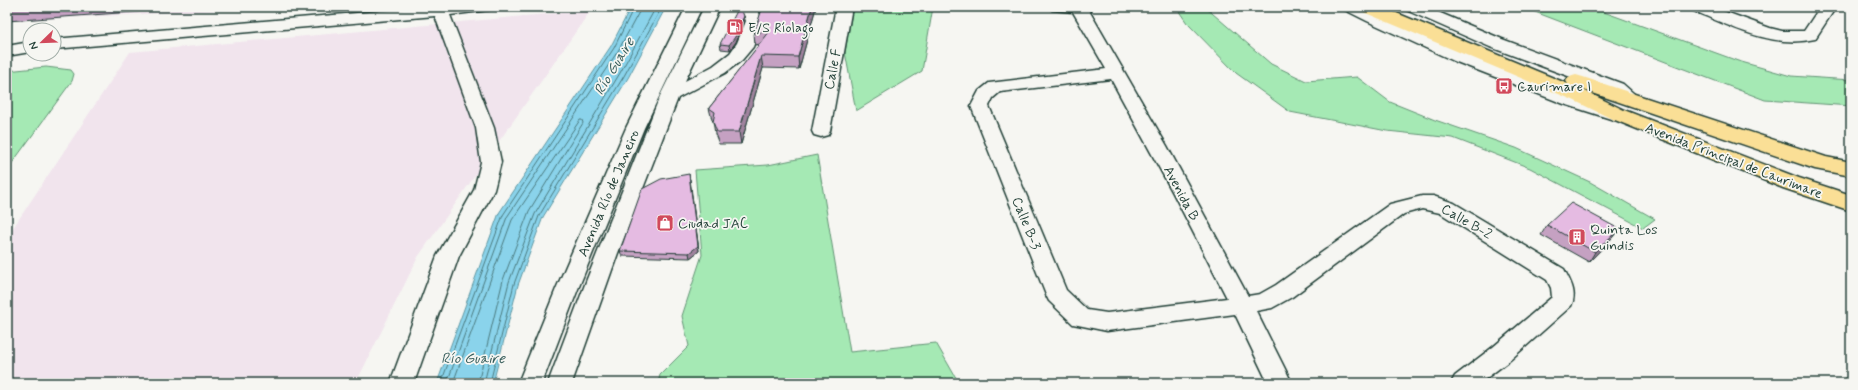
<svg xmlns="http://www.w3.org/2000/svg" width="1858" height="390" viewBox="0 0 1858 390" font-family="Mynerve,sans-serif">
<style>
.built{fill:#f1e4ed}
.green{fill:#a5e9b4;stroke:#629374}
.water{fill:#8ad3eb;stroke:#5f97a2}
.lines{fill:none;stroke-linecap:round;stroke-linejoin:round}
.shore{stroke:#4a797d;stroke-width:1}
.minor-casing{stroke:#1f3d34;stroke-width:3}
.major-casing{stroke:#1f3d34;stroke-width:3}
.minor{fill:#f6f6f2;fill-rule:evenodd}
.major{fill:#fadf96;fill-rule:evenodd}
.wall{fill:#c5a1c2;stroke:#1f3d34}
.shaded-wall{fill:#a0839e;stroke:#1f3d34}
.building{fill:#e5bbe2;stroke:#1f3d34}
.labels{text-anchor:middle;stroke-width:3.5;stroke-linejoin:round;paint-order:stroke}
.poi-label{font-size:14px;fill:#1f3d34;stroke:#f6f6f2;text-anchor:start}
.street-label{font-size:14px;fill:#1f3d34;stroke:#f6f6f2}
.water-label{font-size:15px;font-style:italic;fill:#345b59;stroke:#f6f6f2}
</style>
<rect width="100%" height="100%" fill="#f6f6f2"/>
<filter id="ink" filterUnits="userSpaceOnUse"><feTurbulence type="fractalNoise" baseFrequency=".025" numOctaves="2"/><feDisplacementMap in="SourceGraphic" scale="8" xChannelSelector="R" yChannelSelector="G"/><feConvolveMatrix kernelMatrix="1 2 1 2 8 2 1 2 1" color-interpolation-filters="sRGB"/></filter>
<g filter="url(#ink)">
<path class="built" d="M7 7H277L7 21Z
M591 10 418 257 356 383H7V237L130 52Z"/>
<path class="green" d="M853 7H933L922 71 856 111 845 52Z
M1176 7H1205L1271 64 1306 81 1357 77 1390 102 1435 120 1516 148 1590 182 1655 219 1643 228 1530 168 1453 138 1387 131 1290 112 1236 73 1187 23Z
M1522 7H1590L1738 61 1791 76 1851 80V106L1765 100Z
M46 67 71 70 74 74 72 81 7 170V71Z
M817 155 850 352 936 343 959 383H658L660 375 689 346 682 316 702 255 695 170 768 165Z"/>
<path class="water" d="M631 7H666L628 78 543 217 518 285 493 383H437L499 213 611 46Z"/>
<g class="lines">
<path class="shore" d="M441 383 503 215 614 48 634 7
M447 383 507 217 618 51 639 12 640 7
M453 383 512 220 580 120H582L583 123 529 211 503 280 478 383
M484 383 509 282 535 214 620 73 656 7
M490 383 514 284 539 216 624 76 662 7"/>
<g class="minor-casing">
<path id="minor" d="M427 7H491L489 10 450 15 494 128 501 162 494 190 459 256 414 383H390L437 256 474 190 481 162 476 128 435 16 54 49V39Z
M686 7H702L644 128 578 289 542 383H518L556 289 626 128Z
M704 7H720L685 81 713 66 730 53 737 43 746 21 741 7H757L762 21 753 47 742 60 725 73 678 98 618 253 572 383H548L587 279 660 96Z
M836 7H852L830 131 828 135 821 137 814 135 812 131Z
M1050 7H1087L1167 146 1248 296 1260 294 1276 285 1390 204 1422 196H1433L1454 203 1564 269C1570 281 1578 293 1571 306L1509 361 1480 383H1451L1455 376 1493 347 1552 297 1551 288 1547 280 1440 213 1422 209 1404 214 1292 297 1272 308 1256 311 1292 383H1268L1235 314 1107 331 1073 324 1049 301 1046 295 971 106 979 91 989 83 1106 69 1073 12 1052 10ZM1111 79 1173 193 1227 298 1107 313 1087 310 1066 290 989 106 993 98 1000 92Z
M1343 7H1364L1422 35 1488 63 1576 97 1620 110 1623 114 1620 118 1614 120 1564 104 1454 61 1367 21 1345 10Z
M1404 7H1426L1502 39 1623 84 1641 100 1638 104C1626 107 1620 99 1611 92L1490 47 1406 10Z
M1690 7H1712L1770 28 1782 31H1804L1820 7H1836L1815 39C1773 49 1730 26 1692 10Z
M30 42V52L7 56V46Z"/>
</g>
<g class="major-casing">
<path id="major" d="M1358 7H1382L1568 84 1566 81 1569 77 1576 75 1583 77 1826 157 1851 162V176L1815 169 1581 89 1624 110 1799 178 1851 195V211L1783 188 1610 118 1573 100 1361 11Z"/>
</g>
<use href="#minor" class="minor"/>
<use href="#major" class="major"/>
</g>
<path class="wall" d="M7 7H151L147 11 7 21Z
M758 7H816L799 69 763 68 741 144H719L715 134 713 121 712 120 709 108 760 44 755 45 754 33 761 13Z
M744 16V21L736 42 730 50 721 49 720 44Z
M690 179 699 251 690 258 622 256 620 251Z
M1547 225 1619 229 1612 238 1589 262 1541 235Z"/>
<path class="shaded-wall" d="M144 7H151L147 11Z
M812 7H816L799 69 798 57Z
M744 16V21L736 42 730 50 729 45Z
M761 56 763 68 741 144 739 132Z
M689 174 699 251 690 258 689 253Z
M1619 229 1612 238 1589 262 1595 252Z"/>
<path class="building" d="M7 7H19L7 8Z
M739 7H740L744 16 735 37 729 45 720 44Z
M761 7H812L798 57 761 56 739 132H717L713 122 715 112 709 108 770 31 754 33 762 9Z
M689 174 698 246 689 253 620 251 642 189 661 179Z
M1571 203 1619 229 1595 252 1547 225Z"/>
</g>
<defs>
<g id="fuel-square" transform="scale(0.9)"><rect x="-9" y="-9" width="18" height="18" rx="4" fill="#d1495b" stroke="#f6f6f2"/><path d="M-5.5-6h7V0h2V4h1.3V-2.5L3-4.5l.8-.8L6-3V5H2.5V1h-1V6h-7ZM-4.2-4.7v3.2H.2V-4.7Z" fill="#fff"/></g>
<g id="bus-square" transform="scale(0.9)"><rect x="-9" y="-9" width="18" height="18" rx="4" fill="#d1495b" stroke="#f6f6f2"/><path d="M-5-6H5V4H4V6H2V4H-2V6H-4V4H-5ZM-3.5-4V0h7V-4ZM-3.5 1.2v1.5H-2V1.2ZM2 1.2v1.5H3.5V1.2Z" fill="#fff"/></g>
<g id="shop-square" transform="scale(0.9)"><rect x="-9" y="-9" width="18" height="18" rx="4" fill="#d1495b" stroke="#f6f6f2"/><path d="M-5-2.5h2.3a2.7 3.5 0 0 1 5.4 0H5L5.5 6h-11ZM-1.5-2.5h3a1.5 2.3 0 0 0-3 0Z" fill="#fff"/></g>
<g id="building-square" transform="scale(0.9)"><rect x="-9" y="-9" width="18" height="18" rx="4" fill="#d1495b" stroke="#f6f6f2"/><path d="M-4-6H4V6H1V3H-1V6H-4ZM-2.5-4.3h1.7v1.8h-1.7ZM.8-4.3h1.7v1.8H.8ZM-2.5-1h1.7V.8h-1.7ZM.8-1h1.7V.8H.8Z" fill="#fff"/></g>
</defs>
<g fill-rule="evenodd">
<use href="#fuel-square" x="735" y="27"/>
<use href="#bus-square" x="1504" y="86"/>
<use href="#shop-square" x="665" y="223"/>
<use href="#building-square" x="1577" y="237"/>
</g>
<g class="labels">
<g class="poi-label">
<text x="748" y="32">E/S Ríolago</text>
<text x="1517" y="91">Caurimare I</text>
<text x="678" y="228">Ciudad JAC</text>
<text x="1590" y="234">Quinta Los<tspan x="1590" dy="16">Guindis</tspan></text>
</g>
<g class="street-label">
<text transform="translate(832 69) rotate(-79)" y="5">Calle F</text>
<text transform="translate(1734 160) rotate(21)" y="5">Avenida Principal de Caurimare</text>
<text transform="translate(608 193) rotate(-67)" y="5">Avenida Río de Janeiro</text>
<text transform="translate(1182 193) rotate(62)" y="5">Avenida B</text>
<text transform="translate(1467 221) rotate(30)" y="5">Calle B-2</text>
<text transform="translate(1027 223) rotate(68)" y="5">Calle B-3</text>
</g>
<g class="water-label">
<text transform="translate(614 66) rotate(-59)" y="5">Río Guaire</text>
<text x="473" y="363">Río Guaire</text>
</g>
</g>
<rect width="1858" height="390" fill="none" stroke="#f6f6f2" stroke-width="24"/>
<rect x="12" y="12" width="1834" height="366" fill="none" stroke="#1f3d34" stroke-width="1.5" filter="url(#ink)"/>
<g transform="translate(42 42) rotate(247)"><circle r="19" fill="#f6f6f2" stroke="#a0aca6"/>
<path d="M0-3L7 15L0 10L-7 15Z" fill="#d1495b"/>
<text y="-6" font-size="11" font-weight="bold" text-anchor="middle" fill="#1f3d34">N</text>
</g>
</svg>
